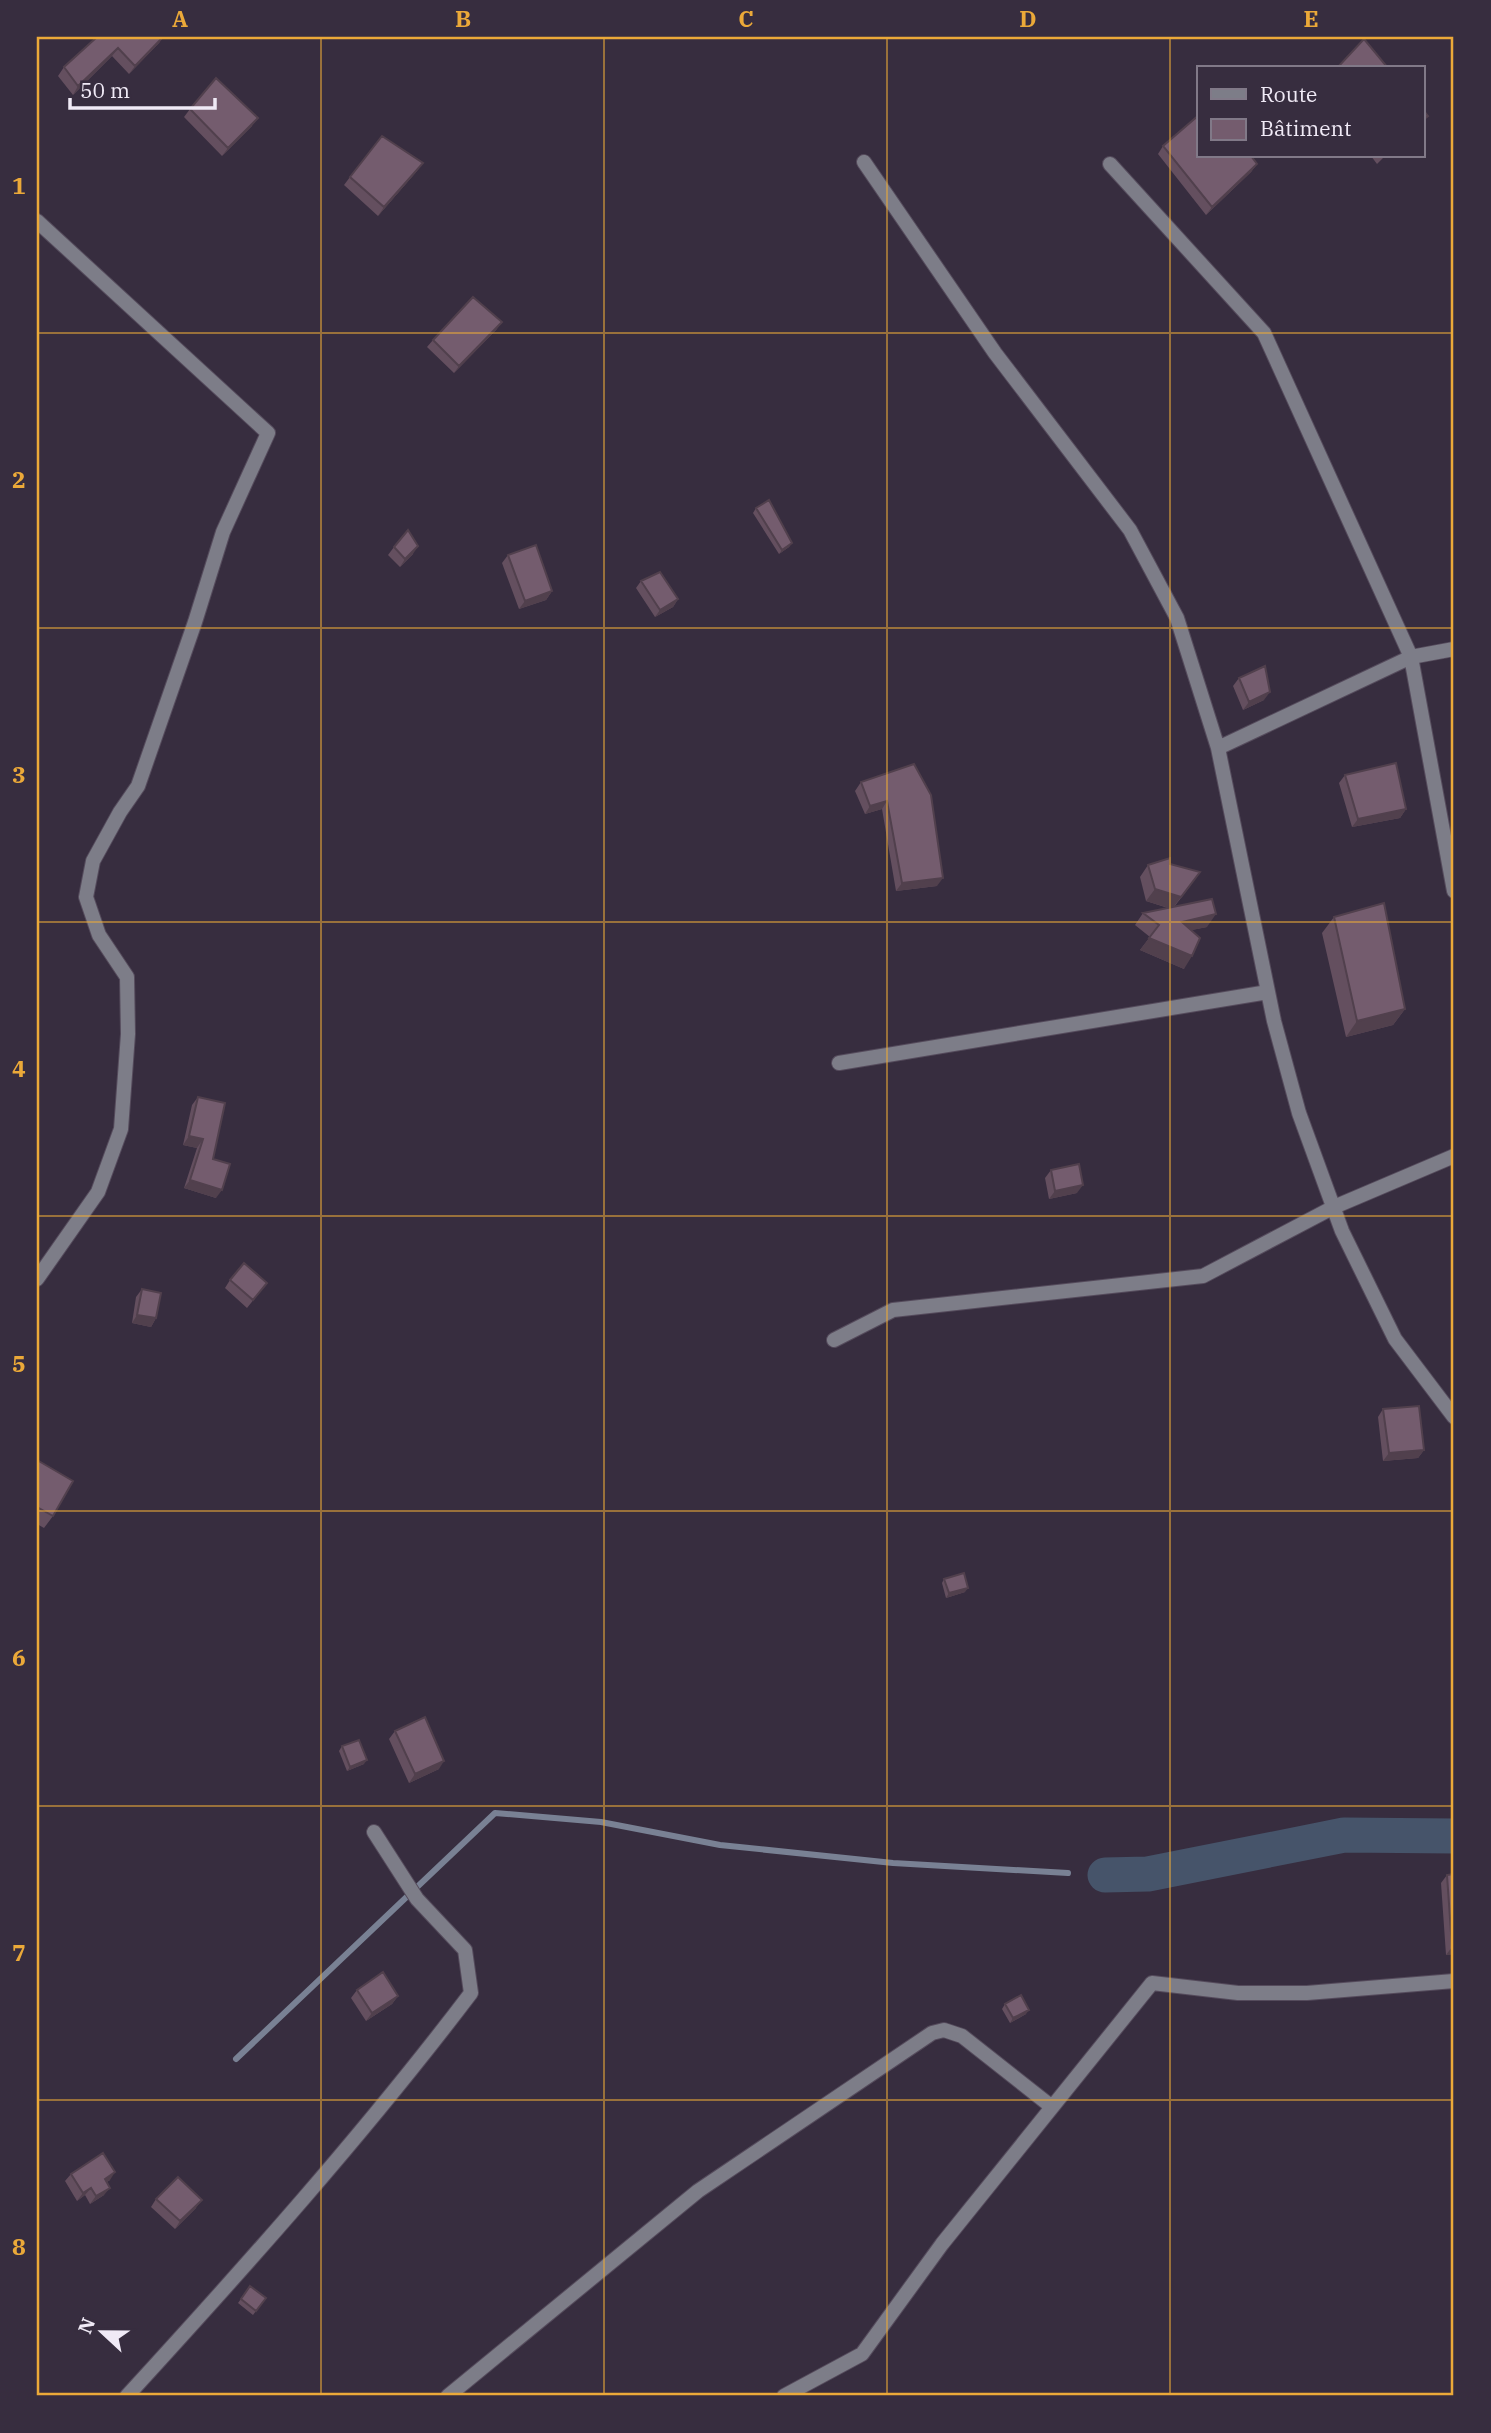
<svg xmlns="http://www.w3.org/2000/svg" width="1491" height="2433" viewBox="0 0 1491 2433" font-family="'IBM Plex Serif',serif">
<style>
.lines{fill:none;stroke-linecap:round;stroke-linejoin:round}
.stream{stroke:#798194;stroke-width:6}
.river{stroke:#46546a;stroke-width:35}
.street-casing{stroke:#554b5c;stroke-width:16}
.street{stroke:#7d7d88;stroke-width:14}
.wall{fill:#644f5f}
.shaded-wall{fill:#51404d}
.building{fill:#745c6e;stroke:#51404d;stroke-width:2}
.grid{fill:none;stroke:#eba939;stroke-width:2;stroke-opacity:0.55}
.neatline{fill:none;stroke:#eba939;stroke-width:2.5}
.grid-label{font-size:23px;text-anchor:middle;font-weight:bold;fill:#eba939}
</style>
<rect width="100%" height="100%" fill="#372d3f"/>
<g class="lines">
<path class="stream" d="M236 2059 495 1813 601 1822 720 1845 893 1863 1068 1873"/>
<path class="river" d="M1105 1875 1148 1874 1344 1835 1454 1836"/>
<g class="street-casing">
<path id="street" d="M864 162 995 353 1130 530 1177 618 1218 748 1274 1021 1299 1113 1342 1231 1395 1339 1454 1417
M1110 164 1264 333 1411 657 1454 891
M37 221 268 433 223 532 195 622 138 786 120 812 93 861 86 897 99 935 127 977 128 1034 121 1129 98 1192 37 1279
M1218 748 1411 657 1454 649
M839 1063 1268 992
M834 1340 893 1310 1203 1276 1334 1207 1454 1156
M127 2396C246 2266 364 2134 471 1993L465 1950 417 1899 374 1832
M448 2396 698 2191 932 2033 944 2030 962 2036 1052 2107
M784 2396 862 2354 942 2244 1152 1983 1238 1993H1307L1454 1981"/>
</g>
<use href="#street" class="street"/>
</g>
<path class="wall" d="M93 37H163L159 43 129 74 112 56 73 95 58 76 64 67 95 39Z
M190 109 252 126 222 156 184 117Z
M1163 146 1257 164 1251 172 1206 215 1158 154Z
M1371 156H1385L1377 164Z
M417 171 378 216 344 185 350 177Z
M497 329 454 373 427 347 433 340Z
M756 508 792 543 789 547 779 554 753 513Z
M394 547 413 554 400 567 388 555Z
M508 555 552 591 546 600 519 609 502 563Z
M641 581 678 599 673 607 655 617 636 588Z
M1239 678 1264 700 1243 710 1233 686Z
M914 764 937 886 896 891 882 809 865 814 855 791 861 782Z
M1345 775 1406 809 1400 818 1352 827 1339 783Z
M1170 864 1191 885 1174 907 1207 927 1191 930 1184 969 1140 950 1150 937 1135 925 1143 913 1168 908 1146 901 1140 877 1148 865Z
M1334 917 1405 1009 1393 1025 1346 1037 1322 933Z
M198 1097 213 1159 216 1198 184 1188 197 1148 183 1145 192 1105Z
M1051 1170 1077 1193 1049 1199 1045 1178Z
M230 1280 267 1283 247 1308 225 1288Z
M142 1289 156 1318 151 1327 132 1323 136 1297Z
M1383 1409 1424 1450 1418 1458 1383 1461 1378 1417Z
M37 1460 53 1516 44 1528 37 1524Z
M944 1579 965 1592 946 1598 942 1583Z
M395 1731 439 1769 409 1783 389 1739Z
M342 1746 364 1764 347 1771 339 1751Z
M1454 1874V1954L1446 1955 1441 1883 1447 1875Z
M357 1990 398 1996 392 2004 366 2021 351 1998Z
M1005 2004 1026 2014 1010 2023 1002 2009Z
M71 2174 110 2180 107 2182 104 2195 90 2204 85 2195 77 2201 65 2181Z
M156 2199 196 2208 175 2229 151 2207Z
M250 2286 266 2298 253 2315 238 2303Z"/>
<path class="shaded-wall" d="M163 37 159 43 129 74 135 66Z
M118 48 112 56 73 95 78 86Z
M258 118 252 126 222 156 228 148Z
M423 163 417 171 378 216 384 207Z
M1257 164 1251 172 1206 215 1212 207Z
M502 322 497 329 454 373 459 366Z
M792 543 789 547 779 554 782 550Z
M418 546 413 554 400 567 405 559Z
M552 591 546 600 519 609 525 601Z
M678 599 673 607 655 617 660 610Z
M1270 692 1264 700 1243 710 1249 702Z
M887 801 882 809 865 814 870 806Z
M1406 809 1400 818 1352 827 1358 819Z
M1200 872 1172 909 1146 901 1155 889Z
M943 878 937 886 896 891 902 883Z
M1216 914 1207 927 1173 934 1182 922Z
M1149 938 1192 956 1184 969 1140 950Z
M1405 1009 1393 1025 1346 1037 1357 1021Z
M189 1136 203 1139 197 1148 183 1145Z
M190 1180 222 1190 216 1198 184 1188Z
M1083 1185 1077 1193 1049 1199 1055 1191Z
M137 1315 156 1318 151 1327 132 1323Z
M1424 1450 1418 1458 1383 1461 1389 1453Z
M968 1588 965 1592 946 1598 949 1593Z
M367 1760 364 1764 347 1771 350 1767Z
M444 1761 439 1769 409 1783 415 1774Z
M1452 1947H1454V1954L1446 1955Z
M398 1996 392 2004 366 2021 372 2013Z
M1029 2010 1026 2014 1010 2023 1013 2018Z
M115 2172 110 2180 99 2186 105 2179Z
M91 2188 85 2195 77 2201 83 2193Z
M110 2188 104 2195 90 2204 96 2196Z
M202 2200 196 2208 175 2229 180 2221Z"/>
<path class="building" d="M97 37H163L135 66 118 48 78 86 64 67Z
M1364 39 1388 68H1337Z
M216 78 258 118 228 148 190 109Z
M1423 110 1428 116 1423 120Z
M1199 115V156H1251L1257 164 1212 207 1163 146Z
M382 136 423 163 384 207 350 177Z
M473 297 502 322 459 366 433 340Z
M769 500 792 543 782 550 756 508Z
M408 530 418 546 405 559 394 547Z
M536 545 552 591 525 601 508 555Z
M660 572 678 599 660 610 641 581Z
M1265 666 1270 692 1249 702 1239 678Z
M1396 763 1406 809 1358 819 1345 775Z
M914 764 931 795 943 878 902 883 887 801 870 806 861 782Z
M1170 858V864L1200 872 1181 897 1155 889 1148 865Z
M1212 899 1216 914 1182 922 1200 938 1192 956 1149 938 1159 925 1143 913Z
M1384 903 1405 1009 1357 1021 1334 917Z
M198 1097 225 1103 213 1159 230 1164 222 1190 190 1180 203 1139 189 1136Z
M1079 1164 1083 1185 1055 1191 1051 1170Z
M244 1263 267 1283 253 1300 230 1280Z
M142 1289 161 1293 156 1318 137 1315Z
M1419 1406 1424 1450 1389 1453 1383 1409Z
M37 1460 73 1481 53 1516 37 1507Z
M964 1573 968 1588 949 1593 944 1579Z
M425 1717 444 1761 415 1774 395 1731Z
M359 1740 367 1760 350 1767 342 1746Z
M1454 1874V1947H1452L1447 1875Z
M383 1972 398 1996 372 2013 357 1990Z
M1021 1995 1029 2010 1013 2018 1005 2004Z
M103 2153 115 2172 105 2179 110 2188 96 2196 91 2188 83 2193 71 2174Z
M178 2177 202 2200 180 2221 156 2199Z
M250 2286 266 2298 256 2311 241 2299Z"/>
<path class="grid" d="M321 37V2396M604 37V2396M887 37V2396M1170 37V2396M37 333H1454M37 628H1454M37 922H1454M37 1216H1454M37 1511H1454M37 1806H1454M37 2100H1454"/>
<rect width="1491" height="2433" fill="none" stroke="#372d3f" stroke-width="77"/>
<rect x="1197" y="66" width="228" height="91" fill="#372d3f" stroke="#817988" stroke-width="2"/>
<rect x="1211" y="89" width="35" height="10" fill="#7d7d88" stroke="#817988" stroke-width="2"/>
<text x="1260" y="102" font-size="21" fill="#f0eaf6">Route</text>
<rect x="1211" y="119" width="35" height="21" fill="#745c6e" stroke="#817988" stroke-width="2"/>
<text x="1260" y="136" font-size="21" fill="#f0eaf6">Bâtiment</text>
<g transform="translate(102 2332) rotate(292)" stroke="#372d3f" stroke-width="5" paint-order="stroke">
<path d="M0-5L12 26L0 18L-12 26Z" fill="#f0eaf6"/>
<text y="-10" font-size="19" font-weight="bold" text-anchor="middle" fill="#f0eaf6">N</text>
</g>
<path d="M70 98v10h145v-10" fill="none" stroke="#f0eaf6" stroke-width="3.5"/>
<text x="80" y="98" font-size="21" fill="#f0eaf6" stroke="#372d3f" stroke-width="5" paint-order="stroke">50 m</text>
<rect x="38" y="38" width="1414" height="2356" class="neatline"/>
<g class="grid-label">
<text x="180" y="27">A</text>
<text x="463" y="27">B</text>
<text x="746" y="27">C</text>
<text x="1028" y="27">D</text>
<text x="1311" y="27">E</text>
<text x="19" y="194">1</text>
<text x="19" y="488">2</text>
<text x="19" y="783">3</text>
<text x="19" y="1077">4</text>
<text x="19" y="1372">5</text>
<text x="19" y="1666">6</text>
<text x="19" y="1961">7</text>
<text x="19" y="2255">8</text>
</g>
</svg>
